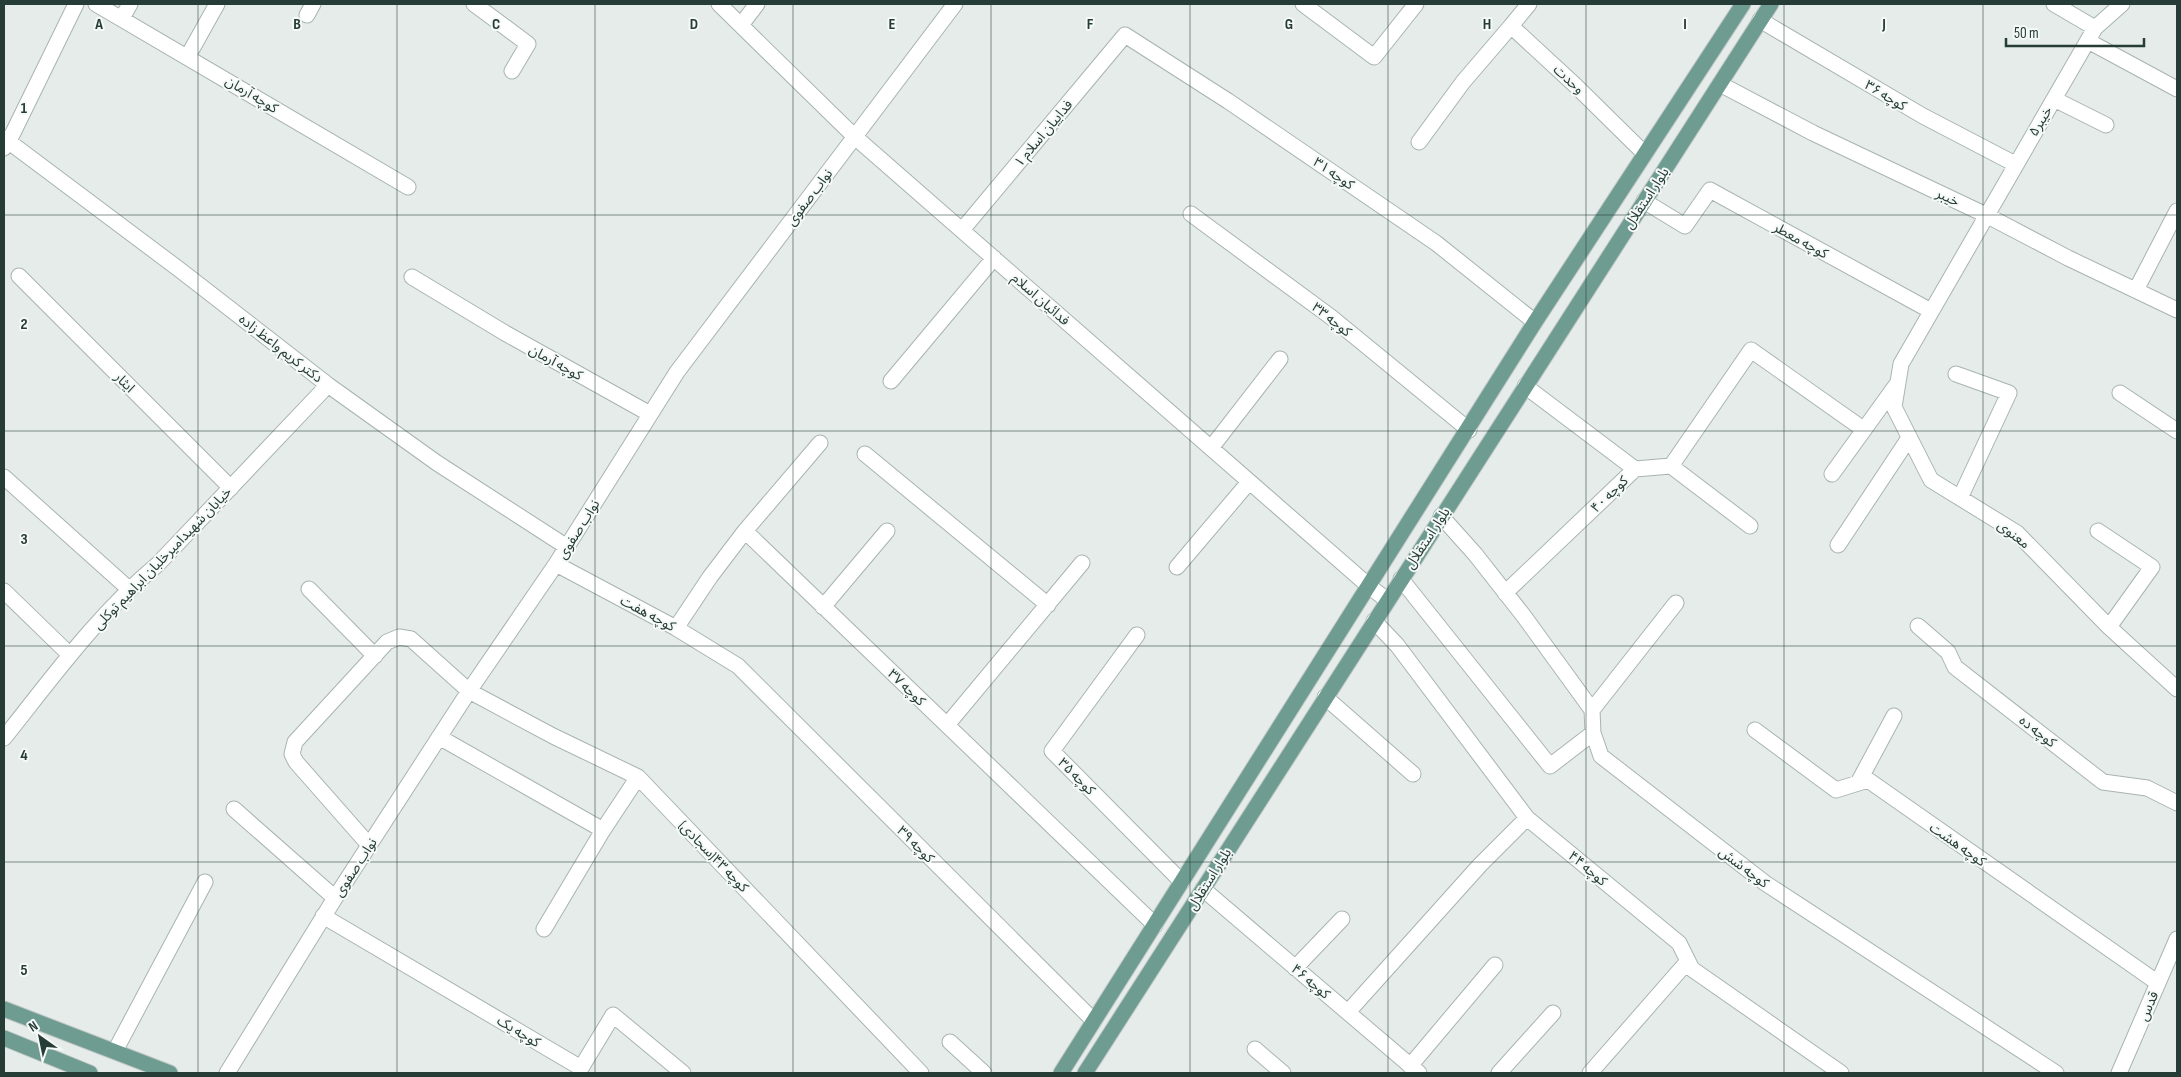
<svg xmlns="http://www.w3.org/2000/svg" width="2181" height="1077" viewBox="0 0 2181 1077" font-family="'Sofia Sans Condensed','Noto Sans Arabic',sans-serif">
<style>
.lines{fill:none;stroke-linecap:round;stroke-linejoin:round}
.minor-casing{stroke:#a8b4b0;stroke-width:17}
.major-casing{stroke:#c2c8c7;stroke-width:17}
.minor{stroke:#fff;stroke-width:15}
.major{stroke:#6f9c91;stroke-width:15}
.grid{fill:none;stroke:#263c36;stroke-width:1;stroke-opacity:0.55}
.labels{text-anchor:middle;stroke-width:4;stroke-linejoin:round;paint-order:stroke}
.street-label{font-size:14px;fill:#263c36;stroke:#f5f9f7}
.grid-label{font-size:16px;text-anchor:middle;font-weight:bold;fill:#263c36;stroke:#f5f9f7;stroke-width:4;stroke-linejoin:round;paint-order:stroke}
</style>
<rect width="100%" height="100%" fill="#e5ece9"/>
<g class="lines">
<g class="minor-casing">
<path id="minor" d="M96 4 408 187
M474 4 528 44 512 71
M719 4 855 137 1370 587 1387 600
M1303 4 1374 57 1416 4
M1529 4 1511 26 1576 86 1645 154
M2054 4 2095 28
M2122 4 2095 28 1901 364 1894 407 1931 480 2017 533 2109 627 2177 689
M307 15 313 4
M122 18 130 4
M1760 20 1923 116 2015 164
M741 25 757 4
M2088 41 2177 89
M188 56 217 4
M1720 84 1813 133 1986 215 2068 258 2177 310
M2054 99 2106 125
M4 138 180 270 328 385 437 463 567 547
M1419 142 1463 82 1511 26
M4 148 9 141 76 4
M1644 201 1685 226 1710 190 1931 311
M1191 214 1331 317 1469 430
M962 230 1125 35 1228 101 1436 243 1535 322
M19 276 231 488
M412 277 505 333 650 414
M2136 290 2177 211
M1956 374 2009 393 1960 498
M891 381 994 258
M2120 393 2177 431
M1211 448 1280 359
M865 454 1048 605
M1671 466 1750 526
M1635 469 1671 466 1751 350 1863 429
M1832 474 1897 384
M4 477 129 589
M1441 516 1475 554 1523 615 1592 710 1593 733 1601 756 1765 883 2056 1073
M745 531 820 443
M2098 531 2152 567 2109 627
M1838 545 1909 438
M556 564 676 628 738 666 1094 1021
M1177 567 1249 482
M1401 579 1550 766 1593 733
M309 589 375 656
M4 591 70 655
M1505 593 1635 469 1525 386
M823 607 887 531
M1374 621 1397 645 1527 818 1679 943 1692 969 1841 1073
M1918 626 1948 652 1955 667 2103 782 2147 788 2177 803
M676 628 710 577 745 531 1155 925
M1137 635 1052 751 1182 882
M1325 697 1413 774
M1592 710 1676 603
M947 725 1082 563
M1755 730 1836 790 1868 780 2158 983
M439 737 603 830
M4 738C52 678 98 614 158 564L328 385
M1858 783 1894 716
M234 809 335 898
M369 845 296 762 292 754 295 742 387 642 399 637 411 639 469 691 553 736 638 777 921 1073
M1203 889 1419 1073
M323 916 581 1068 613 1015 683 1073
M544 929 603 830 638 777
M1295 968 1342 919
M1348 1012 1480 865 1527 818
M950 1042 984 1073
M1255 1049 1283 1073
M115 1051 205 882
M1410 1066 1495 965
M227 1073 335 898 469 691 556 564 677 372 955 4
M1499 1073 1553 1013
M1590 1073 1688 961
M2119 1073 2177 939"/>
</g>
<g class="major-casing">
<path id="major" d="M4 1009 170 1073
M4 1038 90 1073
M1061 1073 1535 322 1743 4
M1085 1073 1771 4"/>
</g>
<use href="#minor" class="minor"/>
<use href="#major" class="major"/>
</g>
<path class="grid" d="M198 4V1073M397 4V1073M595 4V1073M793 4V1073M991 4V1073M1190 4V1073M1388 4V1073M1586 4V1073M1784 4V1073M1983 4V1073M4 215H2177M4 431H2177M4 646H2177M4 862H2177"/>
<g class="labels">
<g class="street-label">
<text transform="translate(1569 79) rotate(43)" y="5">وحدت</text>
<text transform="translate(252 94) rotate(31)" y="5">کوچه آرمان</text>
<text transform="translate(1886 95) rotate(31)" y="5">کوچه ۳۶</text>
<text transform="translate(2040 121) rotate(-59)" y="5">خیبر۵</text>
<text transform="translate(1043 133) rotate(-50)" y="5">فداییان اسلام ۱</text>
<text transform="translate(1334 173) rotate(34)" y="5">کوچه ۳۱</text>
<text transform="translate(809 197) rotate(-53)" y="5">نواب صفوی</text>
<text transform="translate(1948 197) rotate(25)" y="5">خیبر</text>
<text transform="translate(1646 198) rotate(-57)" y="5">بلوار استقلال</text>
<text transform="translate(1801 240) rotate(29)" y="5">کوچه معطر</text>
<text transform="translate(1041 299) rotate(41)" y="5">فدائیان اسلام</text>
<text transform="translate(1332 319) rotate(38)" y="5">کوچه ۳۳</text>
<text transform="translate(281 348) rotate(38)" y="5">دکتر کریم واعظ زاده</text>
<text transform="translate(556 362) rotate(29)" y="5">کوچه آرمان</text>
<text transform="translate(125 382) rotate(45)" y="5">ایثار</text>
<text transform="translate(1609 494) rotate(-44)" y="5">کوچه ۴۰</text>
<text transform="translate(578 529) rotate(-58)" y="5">نواب صفوی</text>
<text transform="translate(2014 534) rotate(38)" y="5">معنوی</text>
<text transform="translate(1427 538) rotate(-57)" y="5">بلوار استقلال</text>
<text transform="translate(162 558) rotate(-46)" y="5">خیابان شهیدامیرخلبان ابراهیم توکلی</text>
<text transform="translate(648 613) rotate(28)" y="5">کوچه هفت</text>
<text transform="translate(907 687) rotate(44)" y="5">کوچه ۳۷</text>
<text transform="translate(2038 731) rotate(38)" y="5">کوچه ده</text>
<text transform="translate(1077 776) rotate(45)" y="5">کوچه ۳۵</text>
<text transform="translate(916 844) rotate(45)" y="5">کوچه ۳۹</text>
<text transform="translate(1958 844) rotate(35)" y="5">کوچه هشت</text>
<text transform="translate(714 856) rotate(46)" y="5">کوچه ۴۳(سجادی)</text>
<text transform="translate(355 867) rotate(-57)" y="5">نواب صفوی</text>
<text transform="translate(1744 867) rotate(37)" y="5">کوچه شش</text>
<text transform="translate(1588 868) rotate(40)" y="5">کوچه ۴۴</text>
<text transform="translate(1209 879) rotate(-58)" y="5">بلوار استقلال</text>
<text transform="translate(1311 981) rotate(40)" y="5">کوچه ۴۶</text>
<text transform="translate(2148 1006) rotate(-67)" y="5">قدس</text>
<text transform="translate(519 1031) rotate(31)" y="5">کوچه یک</text>
</g>
</g>
<g class="grid-label">
<text x="99" y="29">A</text>
<text x="297" y="29">B</text>
<text x="496" y="29">C</text>
<text x="694" y="29">D</text>
<text x="892" y="29">E</text>
<text x="1090" y="29">F</text>
<text x="1289" y="29">G</text>
<text x="1487" y="29">H</text>
<text x="1685" y="29">I</text>
<text x="1884" y="29">J</text>
<text x="24" y="113">1</text>
<text x="24" y="329">2</text>
<text x="24" y="544">3</text>
<text x="24" y="760">4</text>
<text x="24" y="975">5</text>
</g>
<rect width="2181" height="1077" fill="none" stroke="#263c36" stroke-width="10"/>
<g transform="translate(40 1037) rotate(327)" stroke="#f5f9f7" stroke-width="4" paint-order="stroke">
<path d="M0-4L9 19L0 12L-9 19Z" fill="#263c36"/>
<text y="-8" font-size="14" font-weight="bold" text-anchor="middle" fill="#263c36">N</text>
</g>
<path d="M2006 38v8h138v-8" fill="none" stroke="#263c36" stroke-width="2.5"/>
<text x="2014" y="38" font-size="15" fill="#263c36" stroke="#f5f9f7" stroke-width="4" paint-order="stroke">50 m</text>
</svg>
